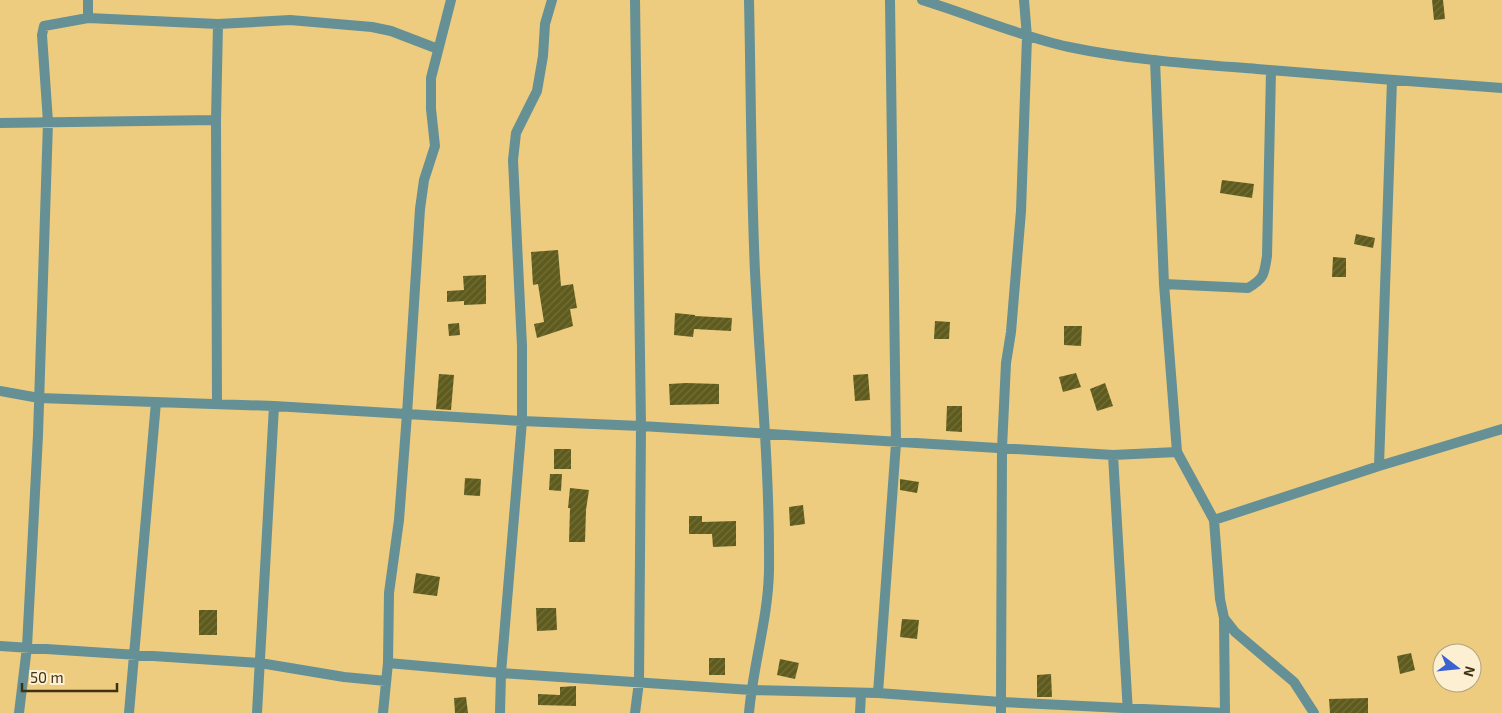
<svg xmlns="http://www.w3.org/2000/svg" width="1502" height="713" viewBox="0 0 1502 713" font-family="'Exo 2',sans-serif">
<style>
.building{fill:url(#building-hatch)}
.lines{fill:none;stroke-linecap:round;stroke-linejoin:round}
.minor{stroke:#649096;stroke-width:10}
</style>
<defs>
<pattern id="building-hatch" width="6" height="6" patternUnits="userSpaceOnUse" patternTransform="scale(1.25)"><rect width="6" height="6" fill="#5e5b1d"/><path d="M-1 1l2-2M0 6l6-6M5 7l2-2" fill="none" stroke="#736f3c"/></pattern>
</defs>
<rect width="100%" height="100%" fill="#edcb7f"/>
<path class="building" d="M1432 0H1443L1445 19 1434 20Z
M1222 180 1254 184 1252 198 1220 193Z
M1356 234 1375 238 1373 248 1354 244Z
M558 250 561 286 573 284 577 308 570 309 573 326 537 338 534 324 544 322 538 284 533 285 531 252Z
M1333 257 1346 258V277H1332Z
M486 275V304L464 305V301L447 302V291L464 290 463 276Z
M675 313 695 315V316L732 318 731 331 694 329 693 337 674 335Z
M935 321 950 322 949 339H934Z
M459 323 460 335 449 336 448 324Z
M1064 326H1082L1081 346 1064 345Z
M1076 373 1081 387 1063 392 1059 377Z
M439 374 454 375 451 410 436 409Z
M868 374 870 400 855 401 853 375Z
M686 383 719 384V404L670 405 669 384Z
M1105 383 1113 406 1097 411 1090 389Z
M947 406H962V432L946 431Z
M554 449H571V469H554Z
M550 474H562L561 491 549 490Z
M465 478 481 479 480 496 464 495Z
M900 479 919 482 917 493 900 490Z
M570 488 589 490 586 510 585 542H569L570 508H568Z
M803 505 805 524 790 526 789 507Z
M689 516H702V522L736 521V546L713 547 712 534H689Z
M416 573 440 577 437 596 413 593Z
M536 608H556L557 630 537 631Z
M199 610H217V635H199Z
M902 619 919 620 917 639 900 637Z
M1411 653 1415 670 1400 674 1397 656Z
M709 658H725V675H709Z
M780 659 799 663 795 679 777 675Z
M1051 674 1052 697H1037V675Z
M576 686V706L538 705V694L560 695V687Z
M466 697 468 713H455L454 698Z
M1368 698V713H1330L1329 699Z"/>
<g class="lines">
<path class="minor" d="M635 0 641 426 639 682 635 713
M922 0C971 15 1019 36 1069 47 1131 60 1195 64 1257 69 1339 76 1420 82 1502 88
M88 18V0
M1155 60 1164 284 1177 452 1214 520 1220 599 1224 618 1235 632 1294 682 1314 713
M0 123 216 120
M1164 284 1248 288C1265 278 1264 274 1267 256L1271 71
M0 391 39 398 274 406 407 414 420 209 424 180 435 146 431 109V78L451 0
M217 404 216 120 218 24
M1113 455 1128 713
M1379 466 1392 80
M1214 520 1379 466 1502 429
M1224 618 1225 713
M0 646 260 663 344 677 386 681
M388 663 501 673 751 690 878 693 1001 702 1002 448 1006 363 1011 332 1021 211 1027 37 1024 0
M878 693 896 443 890 0
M19 713 27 647 38 435 48 122 42 35 44 26 88 18 218 24 290 20 372 27 391 31 438 49
M129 713 156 402
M257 713 274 406
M383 713 388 663 389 593 399 520 407 414 522 421 641 426 1113 455 1177 452
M500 713 501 673 522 421V346L513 160 516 133 537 91 543 56 545 24 552 0
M749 713C753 665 768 619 769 571 770 471 760 372 755 272 751 182 751 91 749 0
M860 713 861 693
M1001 713V702L1225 713"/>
</g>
<g transform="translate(1457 668) rotate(106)"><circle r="24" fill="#fdefd2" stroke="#b1a385"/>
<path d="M0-4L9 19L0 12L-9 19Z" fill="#3b62d3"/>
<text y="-8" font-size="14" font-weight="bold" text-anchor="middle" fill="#3f3111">N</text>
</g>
<path d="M22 683v8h95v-8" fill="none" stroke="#3f3111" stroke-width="2.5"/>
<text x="30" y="683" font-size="15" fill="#3f3111" stroke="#fdefd2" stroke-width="4" paint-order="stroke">50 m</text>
</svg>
